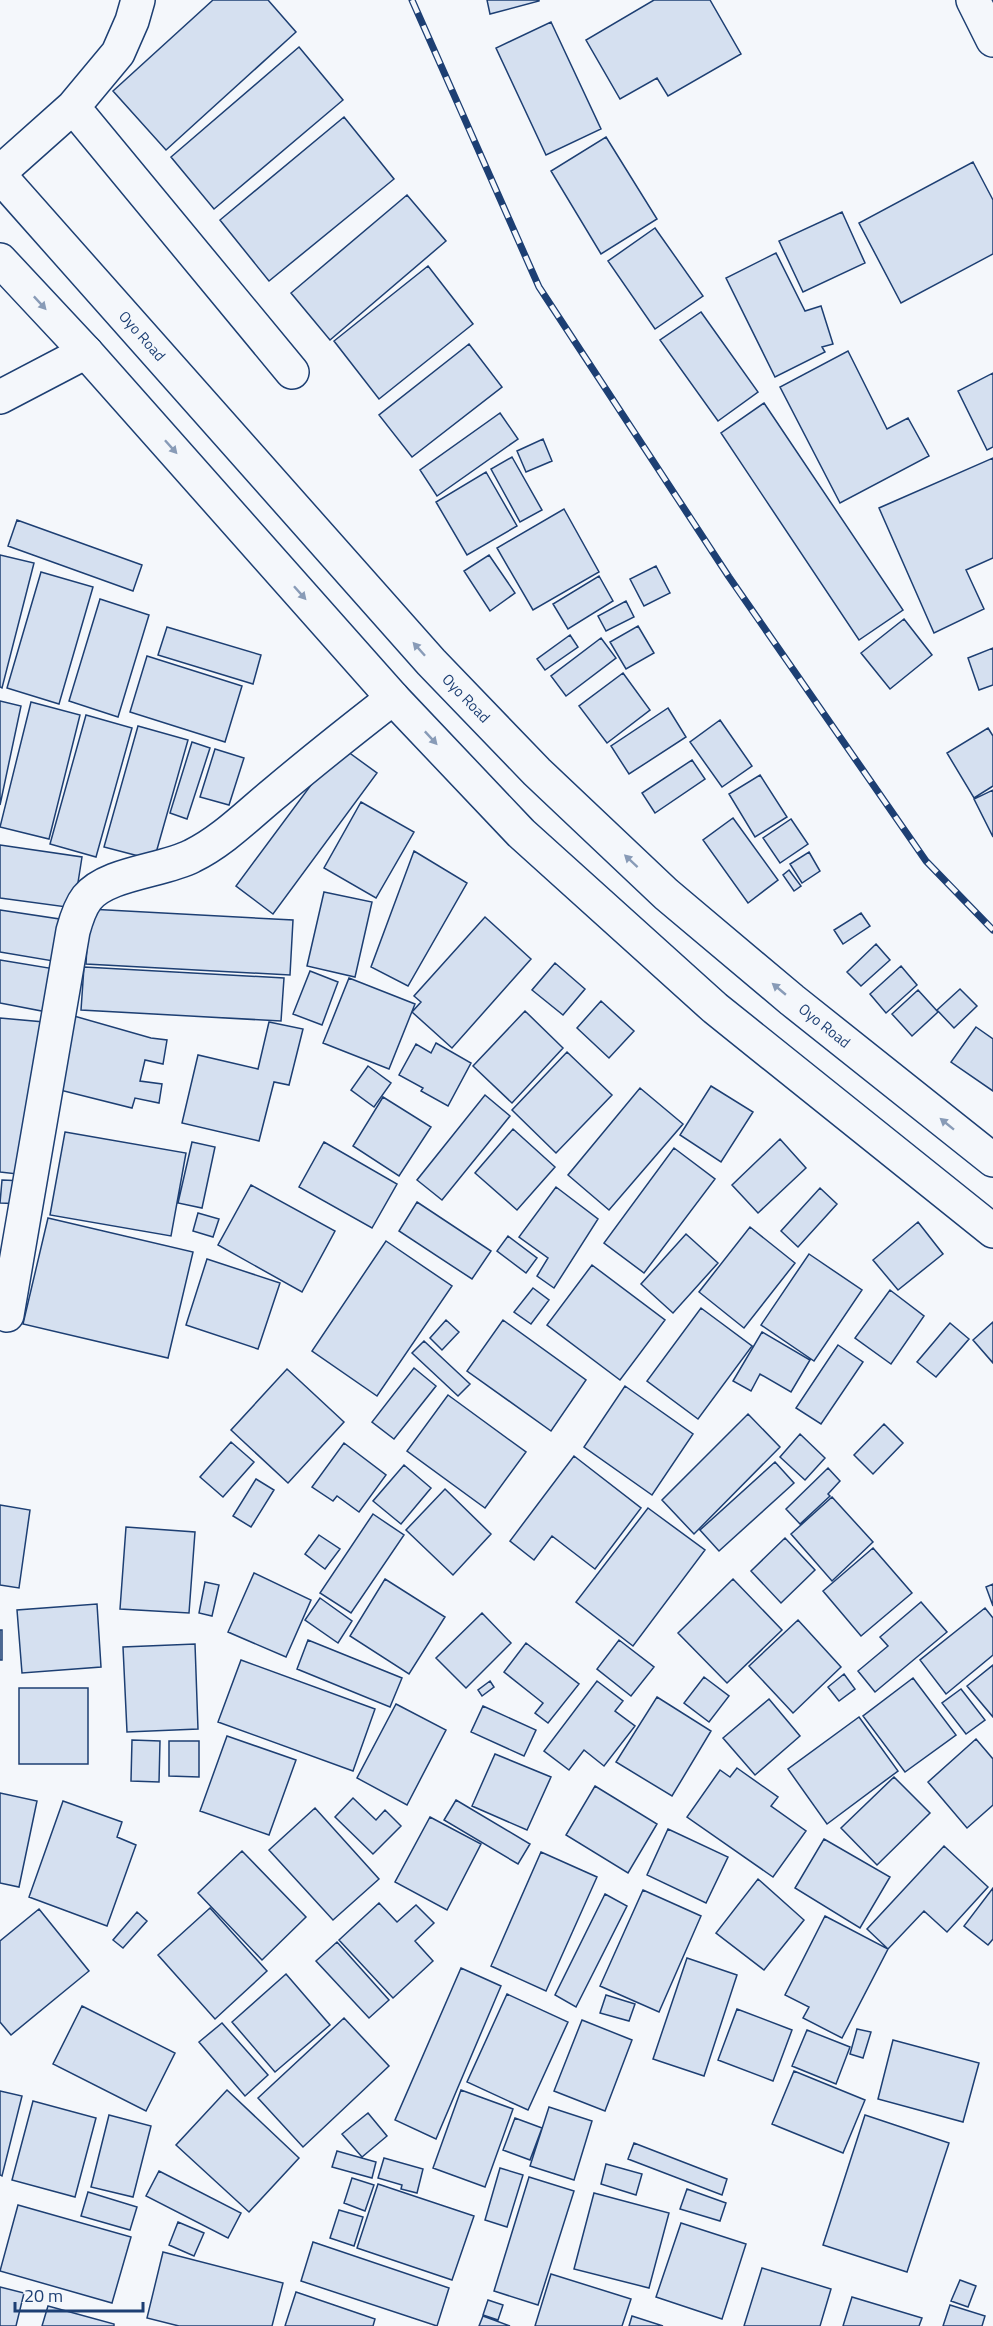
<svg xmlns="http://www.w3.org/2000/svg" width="993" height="2326" viewBox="0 0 993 2326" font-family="'Titillium Web',sans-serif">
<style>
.building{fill:#d5e0f0;stroke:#1d3f73;stroke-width:1.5}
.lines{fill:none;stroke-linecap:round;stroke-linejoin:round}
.minor-casing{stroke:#1d3f73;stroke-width:36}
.major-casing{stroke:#1d3f73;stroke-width:36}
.minor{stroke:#f4f7fb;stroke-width:33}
.major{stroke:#f4f7fb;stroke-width:33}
.rail-casing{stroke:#1d3f73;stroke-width:7}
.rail{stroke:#f4f7fb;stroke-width:4.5;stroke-dasharray:14;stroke-linecap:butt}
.oneway{fill:#889bb7}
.labels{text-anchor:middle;stroke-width:4.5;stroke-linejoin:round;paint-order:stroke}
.street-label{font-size:15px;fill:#1d3f73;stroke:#f4f7fb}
</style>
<rect width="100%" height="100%" fill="#f4f7fb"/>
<path class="building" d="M213 0H268L296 32 166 150 113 91Z
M487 0H539V1L490 14Z
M654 0H710L741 54 668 96 657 78 620 99 586 40Z
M551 22 601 129 546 155 496 48Z
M299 47 343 100 214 209 171 157Z
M344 117 394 179 269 281 220 220Z
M606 137 657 219 601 254 551 171Z
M973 162 993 200V254L901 303 859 223Z
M407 195 446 241 330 340 291 293Z
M842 212 865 263 803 292 779 241Z
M655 228 703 296 655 329 608 261Z
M776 253 805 311 821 306 833 344 822 347 825 352 775 377 726 278Z
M428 266 473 324 379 399 334 341Z
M701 312 758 392 718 421 660 340Z
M469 344 502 387 412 457 379 415Z
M848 351 887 429 908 418 929 456 840 503 780 387Z
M993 373V447L987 450 958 391Z
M764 403 903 610 859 640 721 433Z
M500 413 518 439 437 496 420 470Z
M543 439 552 461 526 472 517 451Z
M512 457 542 510 520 522 491 469Z
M993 458V558L966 570 984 609 934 633 879 508Z
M486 472 517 526 467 555 436 502Z
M564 509 599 572 533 610 497 548Z
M17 520 142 565 133 591 8 546Z
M0 555 34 563 2 688 0 687Z
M489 555 515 593 490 611 464 571Z
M656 566 670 593 644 606 630 579Z
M41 572 93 587 59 704 7 688Z
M599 576 613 601 568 629 553 604Z
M100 599 149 615 118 717 69 701Z
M626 601 634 617 606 631 598 616Z
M904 619 932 655 890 689 861 653Z
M638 626 654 653 626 669 610 642Z
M167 627 261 655 253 684 158 655Z
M570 635 578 647 545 670 537 659Z
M601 638 616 658 566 696 551 676Z
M993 648V685L979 690 968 658Z
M147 656 242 686 225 742 130 712Z
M623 673 650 710 607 743 579 706Z
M0 701 21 706 0 805Z
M31 702 80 715 49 839 0 827Z
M668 708 686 737 629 774 611 746Z
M86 715 132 728 96 857 50 844Z
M720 720 752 766 722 787 690 742Z
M138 726 188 740 154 860 104 847Z
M988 728 993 736V786L974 798 947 753Z
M192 742 210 748 187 819 170 813Z
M340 746 377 773 273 914 236 886Z
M215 749 244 758 229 805 200 797Z
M692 760 705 779 655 813 642 793Z
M760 775 787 817 755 837 729 794Z
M993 790V837L974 799Z
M361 802 414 832 376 898 324 868Z
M733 818 778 880 748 903 703 840Z
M791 819 808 844 780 863 763 838Z
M0 845 82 857 74 908 0 898Z
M414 851 467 883 408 986 371 967Z
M809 852 820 871 802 883 790 864Z
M789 870 801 886 794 891 783 875Z
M324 892 372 902 355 977 307 966Z
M89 909 293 920 290 975 86 964Z
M0 910 66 920 59 962 0 952Z
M861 913 870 926 843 944 834 930Z
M485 917 531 959 452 1048 412 1012 421 1002 414 996Z
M876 944 890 960 861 986 847 972Z
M0 960 55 969 47 1012 0 1003Z
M555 963 585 989 563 1015 532 990Z
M901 966 917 985 886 1013 870 994Z
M84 967 284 978 281 1021 81 1010Z
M310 971 338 982 322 1025 293 1014Z
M349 978 415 1004 389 1069 323 1043Z
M960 989 977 1006 954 1028 937 1010Z
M918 990 938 1012 912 1036 892 1014Z
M601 1001 634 1031 609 1058 577 1028Z
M525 1011 563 1048 512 1103 473 1066Z
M67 1014 151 1038 167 1040 163 1064 145 1060 140 1081 162 1084 159 1103 135 1098 132 1108 48 1087Z
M0 1018 44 1022 26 1175 0 1172Z
M269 1022 303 1029 289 1085 274 1082 259 1141 182 1123 198 1055 258 1069Z
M976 1027 993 1039V1091L951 1062Z
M436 1043 471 1063 448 1106 421 1091 423 1088 399 1075 416 1044 431 1053Z
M567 1052 612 1095 556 1153 512 1110Z
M368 1066 391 1083 374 1107 351 1090Z
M711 1086 753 1112 721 1162 680 1135Z
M640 1088 683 1124 609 1210 568 1175Z
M485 1095 510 1116 442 1200 417 1180Z
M383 1097 431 1127 399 1176 353 1146Z
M513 1129 555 1167 517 1210 475 1173Z
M65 1132 186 1153 171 1236 50 1215Z
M780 1139 806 1168 758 1213 732 1185Z
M192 1142 215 1147 202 1208 178 1203Z
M324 1142 397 1184 372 1228 299 1187Z
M674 1148 715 1179 644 1273 604 1243Z
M2 1180 25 1181 24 1204 0 1203Z
M251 1185 335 1231 302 1292 218 1245Z
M556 1187 598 1219 554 1288 537 1276 548 1258 519 1237Z
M820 1188 837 1204 798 1247 781 1231Z
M417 1202 491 1251 472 1279 399 1231Z
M198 1213 219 1219 213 1237 193 1231Z
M48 1218 193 1252 168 1358 23 1324Z
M918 1222 943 1254 898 1290 873 1260Z
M750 1227 795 1263 744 1328 699 1292Z
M686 1234 718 1263 673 1313 641 1284Z
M508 1236 537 1258 526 1273 497 1251Z
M386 1241 452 1286 377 1396 312 1351Z
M809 1254 862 1290 814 1361 761 1325Z
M207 1259 280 1283 258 1349 186 1325Z
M592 1265 665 1320 620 1380 547 1325Z
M533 1288 549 1300 531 1324 514 1312Z
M890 1290 924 1316 891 1364 855 1338Z
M701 1308 752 1346 698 1419 647 1381Z
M446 1320 459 1332 442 1350 430 1338Z
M503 1320 586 1380 551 1431 467 1371Z
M993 1322V1363L973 1340Z
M950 1323 969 1339 936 1377 917 1362Z
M762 1332 810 1360 791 1392 760 1374 751 1391 733 1381Z
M424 1341 470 1384 458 1396 412 1353Z
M838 1345 863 1362 821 1424 796 1408Z
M414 1368 436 1386 394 1439 372 1422Z
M287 1369 344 1422 288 1483 231 1430Z
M625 1386 693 1434 652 1495 584 1447Z
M448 1395 526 1452 485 1508 407 1451Z
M748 1414 780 1447 694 1534 662 1500Z
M884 1424 903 1443 873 1474 854 1455Z
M800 1434 825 1458 805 1480 780 1457Z
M231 1442 254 1462 223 1497 200 1477Z
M344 1443 386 1475 359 1512 337 1496 333 1501 312 1487Z
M574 1456 641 1508 595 1569 552 1536 534 1560 510 1541Z
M775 1462 794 1483 719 1551 700 1530Z
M404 1465 431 1488 401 1524 373 1501Z
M828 1468 840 1481 828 1494 830 1496 800 1524 786 1509Z
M256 1479 274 1490 251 1527 233 1516Z
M445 1489 491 1534 453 1575 406 1530Z
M832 1497 873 1542 832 1581 791 1534Z
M0 1505 30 1510 19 1588 0 1585Z
M648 1508 705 1550 633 1646 576 1602Z
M373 1514 404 1535 351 1613 320 1593Z
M126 1527 195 1532 189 1613 120 1609Z
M319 1535 340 1549 325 1569 305 1554Z
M785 1538 815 1570 781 1603 751 1571Z
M873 1548 912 1593 861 1636 823 1591Z
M254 1573 311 1600 286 1657 228 1632Z
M385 1579 445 1617 409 1674 350 1636Z
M733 1579 782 1630 727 1683 678 1633Z
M205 1582 219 1585 212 1616 199 1613Z
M993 1584V1606L986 1587Z
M320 1598 352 1621 338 1643 305 1620Z
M921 1602 947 1632 875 1692 858 1671 888 1646 880 1637Z
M97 1604 101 1667 22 1673 17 1610Z
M985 1608 993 1618V1655L946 1694 920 1660Z
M482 1613 511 1643 466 1688 436 1658Z
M798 1620 841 1667 793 1713 749 1666Z
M0 1630H2V1660H0Z
M308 1640 402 1678 390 1707 297 1669Z
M619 1640 654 1667 631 1696 597 1669Z
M526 1643 579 1684 548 1723 535 1713 543 1703 504 1672Z
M195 1644 198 1729 127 1732 123 1647Z
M241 1660 375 1709 353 1771 218 1722Z
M993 1665V1717L967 1686Z
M844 1674 855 1689 839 1701 828 1687Z
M704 1677 729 1696 709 1722 684 1703Z
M913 1678 956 1735 905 1772 863 1716Z
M490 1681 494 1687 482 1696 478 1690Z
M597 1681 623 1701 615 1711 635 1726 604 1766 584 1750 569 1770 544 1751Z
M19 1688H88V1764H19Z
M961 1689 985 1720 966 1734 942 1703Z
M657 1697 711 1731 672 1796 616 1762Z
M769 1699 800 1736 755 1775 723 1738Z
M396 1704 446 1730 407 1805 357 1778Z
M483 1706 536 1730 524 1756 471 1732Z
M859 1717 898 1771 827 1824 788 1769Z
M227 1736 296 1760 269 1835 200 1811Z
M976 1739 993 1759V1805L967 1828 928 1782Z
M132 1740 160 1741 159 1782 131 1781Z
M169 1741H199V1777L169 1776Z
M495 1754 551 1777 527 1830 472 1806Z
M737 1768 778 1797 771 1806 806 1831 773 1877 687 1817 720 1770 730 1777Z
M894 1777 930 1813 877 1865 841 1828Z
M595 1786 657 1824 628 1873 566 1835Z
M0 1793 37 1801 19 1887 0 1883Z
M353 1798 376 1820 385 1810 401 1826 373 1854 335 1817Z
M456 1800 530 1844 518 1864 444 1820Z
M63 1801 122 1822 117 1837 136 1845 107 1926 29 1897Z
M315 1808 379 1879 333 1920 269 1850Z
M430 1817 481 1844 447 1910 395 1882Z
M668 1829 728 1857 706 1903 647 1875Z
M824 1839 890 1877 860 1928 795 1888Z
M944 1846 988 1887 947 1932 924 1911 888 1949 867 1929Z
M242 1851 306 1917 262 1960 198 1893Z
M541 1852 597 1877 546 1991 491 1966Z
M758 1879 804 1920 764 1970 716 1933Z
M993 1888V1939L988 1945 964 1926Z
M643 1890 701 1916 659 2012 600 1986Z
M605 1894 627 1906 576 2007 555 1995Z
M379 1903 397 1922 416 1905 434 1923 415 1941 433 1961 393 1998 339 1940Z
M210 1908 267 1971 215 2019 158 1955Z
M39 1909 89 1971 11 2035 0 2022V1941Z
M137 1912 147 1921 123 1948 113 1940Z
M825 1916 888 1949 842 2038 803 2018 809 2007 785 1995Z
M337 1942 389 2000 369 2018 316 1961Z
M687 1958 737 1975 704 2076 653 2059Z
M461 1968 501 1986 436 2139 395 2120Z
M286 1974 330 2025 275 2072 232 2022Z
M507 1994 568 2022 528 2110 467 2082Z
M606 1995 635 2004 629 2021 600 2013Z
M82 2006 175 2053 146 2111 53 2064Z
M737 2009 792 2030 773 2081 718 2060Z
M344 2018 389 2066 303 2147 258 2098Z
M582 2020 632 2040 605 2111 554 2091Z
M222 2023 268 2075 245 2096 199 2042Z
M857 2029 871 2032 863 2058 850 2054Z
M807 2030 850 2047 836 2084 792 2066Z
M893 2040 979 2063 963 2122 878 2099Z
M794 2071 865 2100 843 2153 772 2124Z
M227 2090 299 2158 249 2212 176 2145Z
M461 2090 513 2109 485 2187 433 2168Z
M0 2091 22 2096 2 2176 0 2175Z
M33 2101 96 2118 75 2197 12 2180Z
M549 2107 592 2121 574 2180 530 2166Z
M368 2113 387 2136 362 2157 342 2134Z
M109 2115 151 2126 133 2197 91 2187Z
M865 2115 949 2143 907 2272 823 2245Z
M515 2118 542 2128 530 2160 503 2150Z
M634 2143 727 2179 722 2195 628 2159Z
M337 2151 376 2162 372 2178 332 2167Z
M384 2158 423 2169 417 2193 401 2189 402 2185 378 2178Z
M606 2164 642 2174 636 2195 601 2184Z
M500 2168 523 2175 507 2227 485 2220Z
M159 2171 241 2213 228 2238 146 2196Z
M529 2177 574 2191 538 2305 494 2291Z
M352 2178 374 2185 365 2211 344 2203Z
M378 2184 474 2216 452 2280 357 2248Z
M687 2189 726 2203 720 2221 680 2209Z
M88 2192 137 2207 130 2230 81 2216Z
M594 2193 669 2213 649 2288 574 2269Z
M18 2205 131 2237 112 2303 0 2271Z
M339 2210 363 2217 354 2246 330 2238Z
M178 2222 204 2233 194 2256 169 2245Z
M681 2223 746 2244 722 2319 656 2297Z
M313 2242 449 2288 437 2326 301 2281Z
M163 2252 283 2283 272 2326H179L147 2318Z
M762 2268 831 2289 820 2326H744Z
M551 2274 631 2299 622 2326H535Z
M960 2280 976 2286 968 2307 951 2301Z
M0 2287 24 2293 16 2326H0Z
M296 2292 375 2319 373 2326H285Z
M852 2297 922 2318 919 2326H843Z
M488 2300 503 2305 498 2320 483 2315Z
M950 2305 985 2316 982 2326H943Z
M48 2306 114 2324V2326H42Z
M483 2316 510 2326H479Z
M632 2316 663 2326H629Z"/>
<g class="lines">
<g class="minor-casing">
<path id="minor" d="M973 0 993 40
M73 107 292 372
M0 172 73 107 118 53 132 21 138 0
M0 397 86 352
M7 1315 73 931C76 920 80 907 87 898 107 873 163 871 192 856 223 841 249 814 276 792 314 760 353 729 393 698"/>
</g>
<g class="major-casing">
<g id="major">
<path id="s1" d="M0 176 431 662 537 772 666 894 792 1000 993 1160"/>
<path d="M0 260 86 352 393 698 521 833 715 1008 993 1231"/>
</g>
</g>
<use href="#minor" class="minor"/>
<use href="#major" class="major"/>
<g class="rail-casing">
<path id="rail" d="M412 0 539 287 729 577 926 861 993 930"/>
</g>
<use href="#rail" class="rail"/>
</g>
<defs><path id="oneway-solid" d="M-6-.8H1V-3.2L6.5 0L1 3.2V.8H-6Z" transform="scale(1.5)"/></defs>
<g class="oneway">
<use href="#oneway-solid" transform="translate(40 303) rotate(47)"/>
<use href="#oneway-solid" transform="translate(171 447) rotate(48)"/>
<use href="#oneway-solid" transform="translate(300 593) rotate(48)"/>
<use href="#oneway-solid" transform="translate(419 649) rotate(-132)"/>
<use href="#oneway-solid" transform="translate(431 738) rotate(47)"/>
<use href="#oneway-solid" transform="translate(631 861) rotate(-137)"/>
<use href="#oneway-solid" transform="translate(779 989) rotate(-140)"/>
<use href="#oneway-solid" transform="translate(947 1124) rotate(-141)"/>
</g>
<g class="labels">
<g class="street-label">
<text dy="5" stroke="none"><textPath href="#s1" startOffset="214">Oyo Road</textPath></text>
<text dy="5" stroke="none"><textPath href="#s1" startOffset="700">Oyo Road</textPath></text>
<text dy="5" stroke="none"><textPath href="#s1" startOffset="1186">Oyo Road</textPath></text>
</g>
</g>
<path d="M15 2302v9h128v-9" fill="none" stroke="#1d3f73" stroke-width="3"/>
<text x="24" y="2302" font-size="18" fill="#1d3f73" stroke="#f4f7fb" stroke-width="4.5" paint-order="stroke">20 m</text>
</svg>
